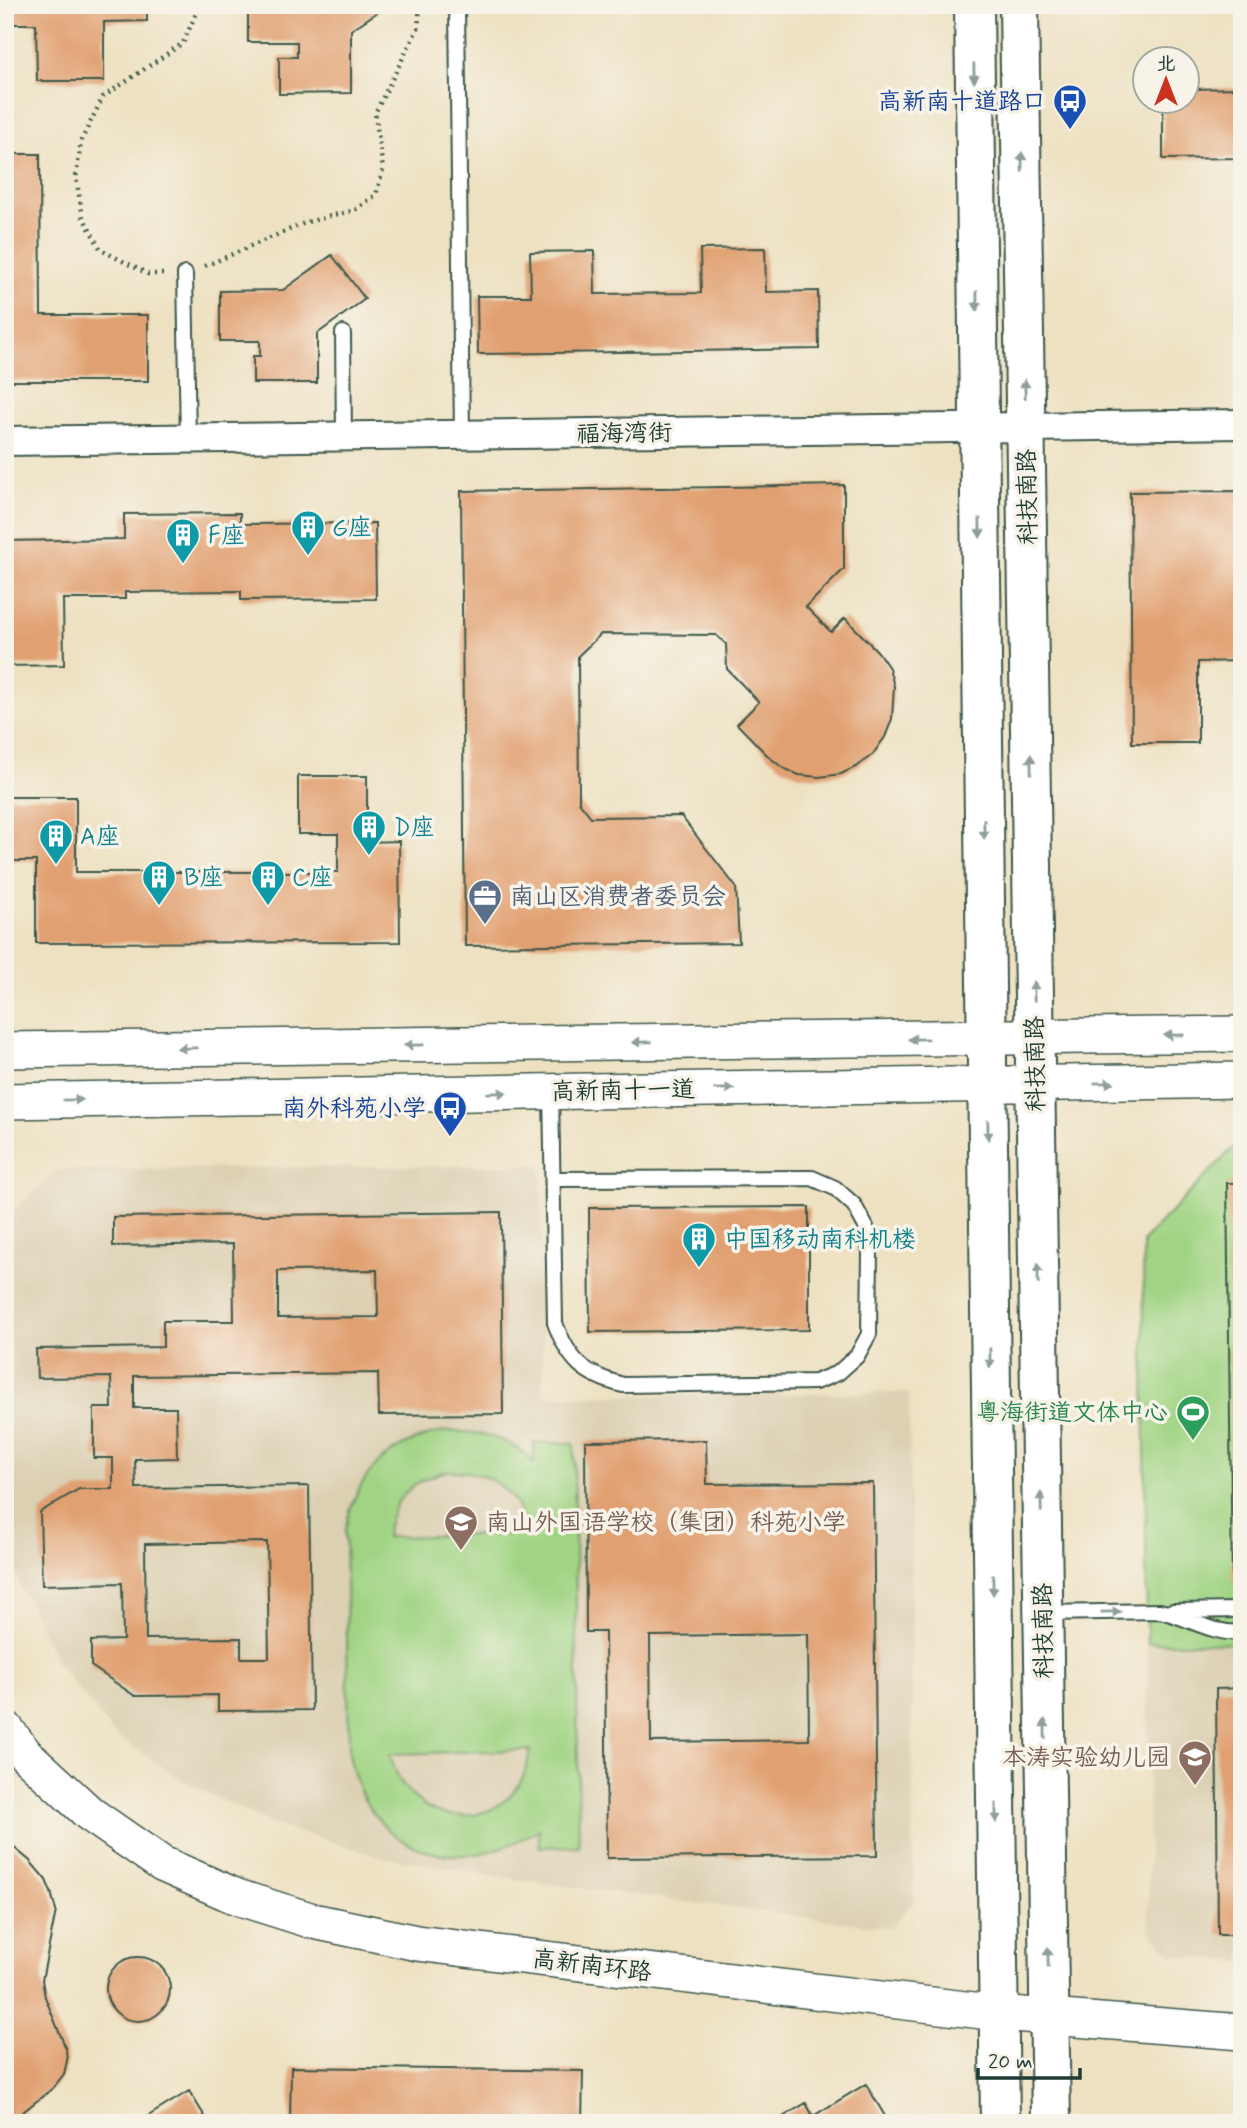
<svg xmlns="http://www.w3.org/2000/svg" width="1247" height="2128" viewBox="0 0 1247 2128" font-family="Mynerve,'LXGW WenKai TC',sans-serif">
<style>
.built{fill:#dcd0b2}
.green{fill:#a0d484;stroke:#60885c;stroke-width:2;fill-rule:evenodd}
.building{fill:#e1a071;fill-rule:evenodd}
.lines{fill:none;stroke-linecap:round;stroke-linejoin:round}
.service-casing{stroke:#3e5649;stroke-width:18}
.minor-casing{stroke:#3e5649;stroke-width:32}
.tertiary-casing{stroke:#3e5649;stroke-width:38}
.secondary-casing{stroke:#3e5649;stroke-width:42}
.path{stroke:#3e5649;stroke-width:4.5;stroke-dasharray:2 5;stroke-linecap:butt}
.service{stroke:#fff;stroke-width:14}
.minor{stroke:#fff;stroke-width:28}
.tertiary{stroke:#fff;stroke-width:35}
.secondary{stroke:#fff;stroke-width:38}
.oneway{fill:#8f9e9a}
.labels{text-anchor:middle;stroke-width:7;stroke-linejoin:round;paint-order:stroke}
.transit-label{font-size:24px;fill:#164399;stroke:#f7f3e8;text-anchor:end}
.street-label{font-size:24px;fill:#1f3d34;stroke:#f7f3e8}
.culture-label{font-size:24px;fill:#0d838f;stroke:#f7f3e8;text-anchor:start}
.service-label{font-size:24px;fill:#4e5e75;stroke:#f7f3e8;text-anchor:start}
.leisure-label{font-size:24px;fill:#27864d;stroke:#f7f3e8;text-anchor:end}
.education-label{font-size:24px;fill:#785e54;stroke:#f7f3e8;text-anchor:start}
</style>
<rect width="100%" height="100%" fill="#f7f3e8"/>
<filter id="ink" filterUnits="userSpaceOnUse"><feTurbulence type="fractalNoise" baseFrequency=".0143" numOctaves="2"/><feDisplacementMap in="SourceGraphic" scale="14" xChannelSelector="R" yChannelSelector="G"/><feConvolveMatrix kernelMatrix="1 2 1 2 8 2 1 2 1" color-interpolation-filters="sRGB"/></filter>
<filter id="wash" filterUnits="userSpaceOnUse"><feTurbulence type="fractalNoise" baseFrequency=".00686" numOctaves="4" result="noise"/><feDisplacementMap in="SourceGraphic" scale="28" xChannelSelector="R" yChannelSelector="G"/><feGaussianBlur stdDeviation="1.57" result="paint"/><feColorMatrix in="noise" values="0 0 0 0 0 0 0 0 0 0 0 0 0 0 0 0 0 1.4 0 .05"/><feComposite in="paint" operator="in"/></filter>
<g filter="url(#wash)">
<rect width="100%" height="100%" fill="#ede1c1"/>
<path class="built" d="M541 1165 543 1396 909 1393 914 1901 890 1928 527 1881 382 1857 272 1824 186 1783 112 1732 58 1664 18 1581 5 1523V1218L57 1170Z
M1147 1643H1242V1962L1172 1955 1149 1930Z"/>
<path class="green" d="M1242 1142V1643H1147L1143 1241 1238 1143Z
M447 1431C479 1431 512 1438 534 1463V1443H574L579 1846 539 1847V1829C457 1882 366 1854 349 1753L345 1531C356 1472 389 1442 447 1431ZM448 1471C491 1470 518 1491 527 1534L386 1537C391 1499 411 1480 448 1471ZM530 1750C522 1833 410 1841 390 1754Z"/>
<g id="blocks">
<path class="building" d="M5 5H147V21L104 22V81H37L36 24H5Z
M248 5H388L351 30V93L279 94V57H297V42H248Z
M1242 88V158L1163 159V102H1188V89Z
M5 154H40L41 315H148V381H5Z
M765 248 766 292 818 291 819 349 478 354 477 296H531L530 252 594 251 595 294 701 293 700 249Z
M332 255 365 299 317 334V383H253V356H260V341H220V291L283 290Z
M844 485V569L806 607 831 632 845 618 878 652 889 668 894 686 892 719 885 737 873 754 858 766 841 774 819 777 799 775 783 768 769 757 737 724 759 702 727 669 726 644 716 635 601 634 578 656 579 802 591 817 681 816 736 887 739 943 465 946 461 491Z
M1242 491V661L1198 662V743H1132L1130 492Z
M240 513V524L375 523 376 599 241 600V591L125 592V599H63L64 665 5 666V541L124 539V514Z
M298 776H367V842L399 841 400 942 36 943V861H5V797H76V872H338V834H298Z
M1227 1183H1242V1581H1232Z
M809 1207V1330L590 1332 589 1208Z
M501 1212 503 1414 379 1415 378 1373 134 1376V1408H176L177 1458 135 1459 136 1488 309 1486 312 1710 218 1711V1695L135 1696 91 1666V1641L123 1640 122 1583 42 1585 40 1512 79 1489H113V1458H94V1408H112L111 1377 37 1378 36 1349 163 1347V1321H234L233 1244 113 1246V1217ZM377 1270 378 1317 278 1318V1271ZM267 1542 269 1658H241V1638L146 1639 145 1544Z
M706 1440 707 1484 873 1483 877 1856 607 1858 605 1632H586L585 1441ZM808 1634 809 1740 651 1742 650 1636Z
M1242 1688V1935H1218L1216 1689Z
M5 1840 30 1861 46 1880 51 1892 56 1911 42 1980 45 1997 66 2049 67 2061 64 2074 53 2088 9 2123H5Z
M106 1989a32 32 0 1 1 64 0a32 32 0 1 1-64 0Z
M291 2067 583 2071 582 2123H327V2121L290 2120Z
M866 2084 889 2123H773L806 2103 813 2116Z
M189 2091 209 2123H137Z"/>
</g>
</g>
<g filter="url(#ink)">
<use href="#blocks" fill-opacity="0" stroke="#3e5649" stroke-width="2"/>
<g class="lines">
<g class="service-casing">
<path id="service" d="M457 5 462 435
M185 274 188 439
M343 333 344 437
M551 1092 555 1323C569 1361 584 1375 623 1385L815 1382 838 1373 857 1356 869 1334 870 1252 866 1227 854 1205 835 1188 812 1178 553 1179
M1172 1611 1242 1610
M1045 1613 1160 1611C1191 1618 1208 1633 1242 1633"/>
</g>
<g class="minor-casing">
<path id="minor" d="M5 441 1242 424"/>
</g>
<g class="tertiary-casing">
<path id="tertiary" d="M5 1050 1242 1034
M5 1101 1242 1080
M5 1728 25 1754 90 1814 162 1864 237 1897 313 1921 417 1943 513 1955 999 2013 1242 2032"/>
</g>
<g class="secondary-casing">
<path id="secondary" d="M974 5 1000 2123
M1019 5 1051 2123"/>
</g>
<path class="path" d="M205 266 307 222 355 210 376 195 383 169 375 113 418 28 420 5
M163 274H148L101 250 83 217 76 178 81 141 103 97 183 43 200 5"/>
<use href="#service" class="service"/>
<use href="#minor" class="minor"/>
<use href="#tertiary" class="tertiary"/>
<use href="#secondary" class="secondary"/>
</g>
<defs><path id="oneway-solid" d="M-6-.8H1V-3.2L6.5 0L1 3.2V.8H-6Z" transform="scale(1.75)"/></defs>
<g class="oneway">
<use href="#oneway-solid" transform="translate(974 73) rotate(89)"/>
<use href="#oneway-solid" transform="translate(1022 162) rotate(-91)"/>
<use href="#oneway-solid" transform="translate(977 301) rotate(89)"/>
<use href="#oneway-solid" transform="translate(1025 389) rotate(-91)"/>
<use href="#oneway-solid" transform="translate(980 528) rotate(89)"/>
<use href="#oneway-solid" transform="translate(1031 764) rotate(-91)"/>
<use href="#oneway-solid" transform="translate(984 829) rotate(89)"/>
<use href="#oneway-solid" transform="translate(1034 991) rotate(-91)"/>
<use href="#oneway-solid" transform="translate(1174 1035) rotate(179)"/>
<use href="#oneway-solid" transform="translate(918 1039) rotate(179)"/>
<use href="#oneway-solid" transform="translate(642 1042) rotate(179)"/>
<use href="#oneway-solid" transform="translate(414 1045) rotate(179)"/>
<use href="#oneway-solid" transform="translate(187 1048) rotate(179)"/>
<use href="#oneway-solid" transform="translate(1104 1083) rotate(-1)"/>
<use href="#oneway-solid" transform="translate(724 1089) rotate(-1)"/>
<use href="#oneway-solid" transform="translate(497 1093) rotate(-1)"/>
<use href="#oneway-solid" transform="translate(73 1100) rotate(-1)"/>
<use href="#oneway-solid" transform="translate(988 1130) rotate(89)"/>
<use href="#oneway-solid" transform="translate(1038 1274) rotate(-91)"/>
<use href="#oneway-solid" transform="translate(990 1358) rotate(89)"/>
<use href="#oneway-solid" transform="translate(1041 1502) rotate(-91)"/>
<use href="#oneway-solid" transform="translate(993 1585) rotate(89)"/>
<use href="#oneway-solid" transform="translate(1111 1612) rotate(-1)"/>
<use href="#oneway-solid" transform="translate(1045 1729) rotate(-91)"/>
<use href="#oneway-solid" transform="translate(996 1813) rotate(89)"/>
<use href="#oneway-solid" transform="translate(1048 1957) rotate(-91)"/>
</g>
</g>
<defs>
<g id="bus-pin" transform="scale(1.75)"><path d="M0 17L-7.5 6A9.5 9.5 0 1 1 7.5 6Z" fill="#1a4fb4" stroke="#f7f3e8"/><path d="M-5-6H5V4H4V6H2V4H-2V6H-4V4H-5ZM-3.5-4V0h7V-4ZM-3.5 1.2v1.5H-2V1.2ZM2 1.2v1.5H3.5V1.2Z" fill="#fff"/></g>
<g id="building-pin" transform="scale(1.75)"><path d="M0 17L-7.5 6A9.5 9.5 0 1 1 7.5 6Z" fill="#0f9aa8" stroke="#f7f3e8"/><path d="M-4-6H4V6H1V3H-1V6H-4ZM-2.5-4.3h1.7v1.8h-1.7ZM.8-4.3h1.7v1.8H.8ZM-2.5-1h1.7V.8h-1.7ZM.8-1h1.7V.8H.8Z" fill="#fff"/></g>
<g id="office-pin" transform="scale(1.75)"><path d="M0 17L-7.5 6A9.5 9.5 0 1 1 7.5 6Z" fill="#5c6f8a" stroke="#f7f3e8"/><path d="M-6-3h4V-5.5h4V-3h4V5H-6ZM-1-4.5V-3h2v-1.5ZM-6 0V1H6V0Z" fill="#fff"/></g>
<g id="stadium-pin" transform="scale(1.75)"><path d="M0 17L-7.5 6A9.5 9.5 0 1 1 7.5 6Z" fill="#2e9e5b" stroke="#f7f3e8"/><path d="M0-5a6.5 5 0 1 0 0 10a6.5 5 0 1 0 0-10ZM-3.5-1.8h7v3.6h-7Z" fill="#fff"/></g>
<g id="school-pin" transform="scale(1.75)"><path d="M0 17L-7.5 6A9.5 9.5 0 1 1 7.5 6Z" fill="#8d6e63" stroke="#f7f3e8"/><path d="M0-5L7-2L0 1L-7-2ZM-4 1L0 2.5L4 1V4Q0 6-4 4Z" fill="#fff"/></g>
</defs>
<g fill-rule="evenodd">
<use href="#bus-pin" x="1070" y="101"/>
<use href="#building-pin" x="308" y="527"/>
<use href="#building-pin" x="183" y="535"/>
<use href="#building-pin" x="369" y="827"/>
<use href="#building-pin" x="56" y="836"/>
<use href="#building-pin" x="159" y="877"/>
<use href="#building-pin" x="268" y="877"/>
<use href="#office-pin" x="485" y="896"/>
<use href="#bus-pin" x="450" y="1108"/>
<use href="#building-pin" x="699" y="1239"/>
<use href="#stadium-pin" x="1193" y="1412"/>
<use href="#school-pin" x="461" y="1522"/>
<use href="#school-pin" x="1195" y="1757"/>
</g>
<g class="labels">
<g class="transit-label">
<text x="1046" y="109">高新南十道路口</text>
<text x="426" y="1116">南外科苑小学</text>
</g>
<g class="street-label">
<text transform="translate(624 433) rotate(-1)" y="8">福海湾街</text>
<text transform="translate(1027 497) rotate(-91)" y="8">科技南路</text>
<text transform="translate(1035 1064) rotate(-91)" y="8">科技南路</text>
<text transform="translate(623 1090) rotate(-1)" y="8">高新南十一道</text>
<text transform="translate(1043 1631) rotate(-91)" y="8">科技南路</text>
<text transform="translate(592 1965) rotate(7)" y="8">高新南环路</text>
</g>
<g class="culture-label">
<text x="332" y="535">G座</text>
<text x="208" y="543">F座</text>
<text x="394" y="835">D座</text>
<text x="80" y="844">A座</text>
<text x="184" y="885">B座</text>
<text x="292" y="885">C座</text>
<text x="724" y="1247">中国移动南科机楼</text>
</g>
<g class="service-label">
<text x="510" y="904">南山区消费者委员会</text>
</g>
<g class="leisure-label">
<text x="1168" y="1420">粤海街道文体中心</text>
</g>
<g class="education-label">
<text x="486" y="1530">南山外国语学校（集团）科苑小学</text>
<text x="1170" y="1765" text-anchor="end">本涛实验幼儿园</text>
</g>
</g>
<rect width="1247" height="2128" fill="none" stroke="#f7f3e8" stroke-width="28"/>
<g transform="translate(1166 80)"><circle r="33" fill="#f7f3e8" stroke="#a1aaa0" stroke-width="2"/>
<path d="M0-5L12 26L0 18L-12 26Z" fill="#c8321e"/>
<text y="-10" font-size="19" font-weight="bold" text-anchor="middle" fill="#1f3d34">北</text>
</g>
<path d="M978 2068v10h102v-10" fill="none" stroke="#1f3d34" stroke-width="3.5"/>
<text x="988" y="2068" font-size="21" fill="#1f3d34" stroke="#f7f3e8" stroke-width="5" paint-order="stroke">20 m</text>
</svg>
